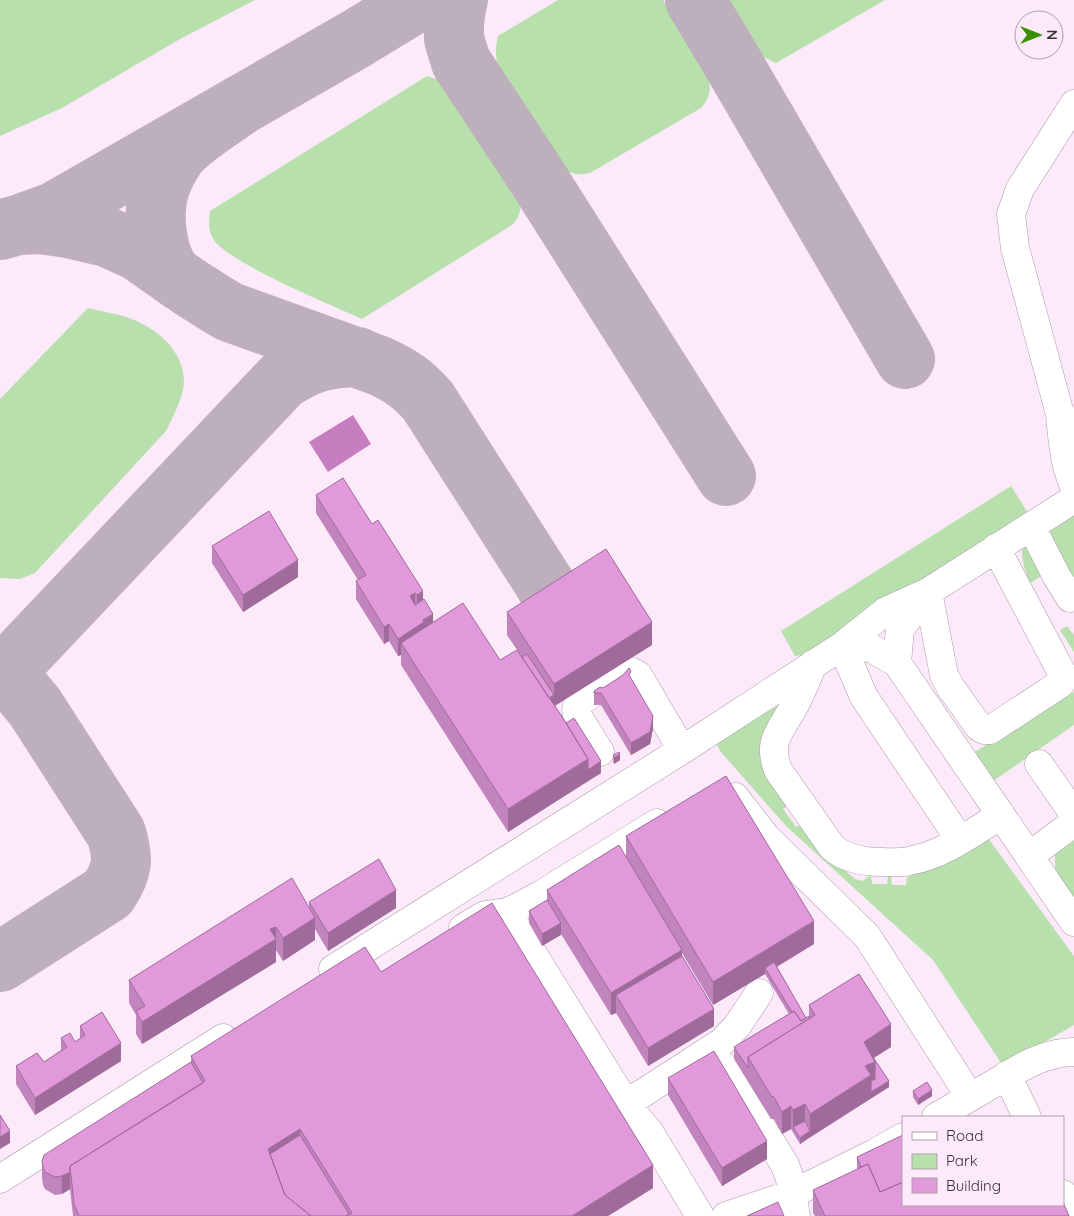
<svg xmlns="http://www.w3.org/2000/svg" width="1074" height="1216" viewBox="0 0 1074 1216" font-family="Quicksand,sans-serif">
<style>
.green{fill:#b8e0ac}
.water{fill:#c67ec0}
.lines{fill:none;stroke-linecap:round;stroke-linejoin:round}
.taxiway{stroke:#beafbc;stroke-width:60}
.minor-casing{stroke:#aa99a8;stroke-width:29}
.minor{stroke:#fff;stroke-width:28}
.wall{fill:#c284bd}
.shaded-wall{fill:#9e6b9a}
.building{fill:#e299dc;stroke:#9e6b9a}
</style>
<rect width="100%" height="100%" fill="#fce9f9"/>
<path class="green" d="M0 0H255L180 39 62 108 0 136Z
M558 0H663L709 79C711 92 709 98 701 108L590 173C578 176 569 174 560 165L500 71C495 58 495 49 498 36Z
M721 0H885L776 63 751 51Z
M427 76 443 81 452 88 520 197C522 208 520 217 512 225L362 319C334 306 223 261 212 237 208 229 209 220 210 211Z
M88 308C102 312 116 313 129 318 156 328 183 349 184 381 184 396 173 417 166 431L35 573 20 579 0 578V399Z
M1011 486 1028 513 802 655 795 656 781 631Z
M1074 516V586L1046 534Z
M1029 545 1045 574 1030 583C1026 572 1021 560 1022 549Z
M1067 626 1074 635V652L1060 630Z
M1074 692V725L989 784 971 754Z
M784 702 790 804 783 809 796 827 800 825 822 851 855 879 862 881 871 875 872 884H887L888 876H891L892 885H906L907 877 924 872 988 838 1074 956V1025L1003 1066 933 960 787 827 720 751 716 743Z
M1074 840V900L1055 873V853Z"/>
<path class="water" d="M353 415 371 444 328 472 309 442Z"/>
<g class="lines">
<path class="taxiway" d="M458 0 456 7 454 23V39L461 62 537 177 726 476
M695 0 731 60 905 359
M242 104C223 118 193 136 178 153 170 164 163 177 159 190 152 215 156 259 175 277 180 281 186 284 191 288 204 296 217 305 230 312L380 366C401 376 412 383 428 401L555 600
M18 225 40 224 68 228 107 237 138 251 175 277
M0 230 18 225 54 212 356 39 420 0
M0 665 35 707 116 833C124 859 123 870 108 893L0 962
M0 678 282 380C309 362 326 358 358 357"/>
<g class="minor-casing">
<path id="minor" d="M1060 414 1015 248 1011 214 1020 189 1074 104
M1073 426 1060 414C1062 437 1064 464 1074 486
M1031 526 1057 577 1070 598
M996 548 1063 675V680L1060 684 990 730H984L979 727 951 688 944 675 928 592 1074 499
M897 663 900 629 928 592 886 611 842 646 864 697 960 840
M813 664C807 679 801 694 793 708 780 732 767 741 778 770L832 847C846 859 864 862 882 862 891 862 900 863 909 861 943 855 972 833 1001 815
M600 752 577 715C575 708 576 705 581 701L625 672 630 671 638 675 682 750
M735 797 766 837 867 936 970 1097
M1029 856 1071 825 1074 817 1071 810 1039 764
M507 912 626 1104 650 1133 700 1216
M463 928 485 915 507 912 516 908 542 894 657 823
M333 969 682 750 842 646 871 648 897 663 1074 922
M724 1067 785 1165 790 1179 796 1216
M1007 1075 1027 1117
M626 1104 722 1042 737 1026 759 993
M936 1117C955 1106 974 1095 993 1084 1018 1069 1044 1052 1074 1052
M0 1179 223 1038
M1063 1194 1073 1216
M726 1216 792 1194 875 1153 903 1137"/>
</g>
<use href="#minor" class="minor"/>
</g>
<path class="wall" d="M316 495 372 524 423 600 433 622 500 660 522 657 507 635V612L652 645 555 706 601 773 508 832 401 665V655L398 656 389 641 384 644 356 599V581L358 580 316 513Z
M212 546 298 577 243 612 212 563Z
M631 678 653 728 650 744 631 755 601 705H594V691Z
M613 755 620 760 614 764 613 761Z
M626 836 814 944 777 967 806 1018 809 1016V1005L891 1047 873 1058 889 1087 800 1144 791 1129 782 1134 774 1119H771L734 1059V1047L789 1014 765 974 713 1005 682 953V956L714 1026 648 1066 616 1013 611 1015 561 934 542 946 529 923V911L547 900V890L626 856Z
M309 902 396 908 328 951 315 929V940L283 961 276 950V962L142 1044 136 1034V1015L129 1003V980L309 908Z
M381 972 653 1188 608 1216H73L70 1189 62 1194 55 1195 45 1189 43 1185 42 1178V1161L191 1062V1056Z
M80 1026 121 1061 35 1115 16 1084V1066L44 1062 61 1050V1038L75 1042 80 1038Z
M668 1078 767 1159 722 1186 668 1095Z
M913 1091 932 1096 918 1105 913 1097Z
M857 1157 903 1205 1069 1216H815L813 1213V1190L857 1170Z"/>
<path class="shaded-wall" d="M298 560V577L243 612V595Z
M423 591V609L417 612V595Z
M415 593V610L410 596Z
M433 614V631L401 643V655L398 656V639L423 620Z
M652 622V645L554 706 544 701 554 695V684Z
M389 624V641L384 644V627Z
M653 716V728L650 744 631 755V743Z
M620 754V760L614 764V758Z
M588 759V781L508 832V809Z
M601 761V773L588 781V770Z
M396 890V908L328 951V933Z
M315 918V940L283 961V938Z
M814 921V944L767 972 765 968V974L713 1005V982Z
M561 923V935L542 946V934Z
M276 927V962L142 1044V1022L270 929Z
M682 950V973L616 995V1013L611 1015V993Z
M714 1009V1026L648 1066V1048Z
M891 1024V1047L866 1063 864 1042Z
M121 1043V1061L35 1115V1098Z
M875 1062 889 1081V1087L810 1137V1114L865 1066Z
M932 1090V1096L918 1105V1099Z
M805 1104V1127H793V1110Z
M791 1106V1129L782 1134V1112Z
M300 1129V1152L273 1169 268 1149Z
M10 1131V1143L0 1149V1137Z
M810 1131V1137L800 1144V1138Z
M767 1141V1159L722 1186V1168Z
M653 1165V1188L608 1216H572Z
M70 1172V1189L62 1194V1176Z"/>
<path class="building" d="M343 478 372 524 378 520 423 591 417 595 415 593 410 596 415 605 424 599 433 614 423 620 424 622 398 639 389 624 384 627 356 581 366 575 316 495Z
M269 511 298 560 243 595 212 546Z
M606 549 652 622 554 684 507 612Z
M463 603 500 660 517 650 561 715 588 759 508 809 401 643Z
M527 654 554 695 549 698 522 657Z
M629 668 631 671 629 675 653 716 650 732 631 743 601 693H594V691L600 687 603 688 623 675Z
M574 718 601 761 588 770V759L566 723Z
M619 752 620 754 614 758 613 755Z
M726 776 814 921 713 982 626 836Z
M619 845 682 950 611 993 547 890Z
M379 859 396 890 328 933 309 902Z
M292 878 315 918 283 938 276 927 270 929 276 939 142 1022 136 1011 145 1006 129 980Z
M547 900 561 923 542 934 529 911Z
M492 903 653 1165 572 1216H346L352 1213 300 1129 268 1149 285 1195 311 1216H79L74 1204 70 1166 205 1081 191 1056 365 947 381 972Z
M682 956 714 1009 648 1048 616 995Z
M774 962 806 1018 801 1021 794 1011 792 1012 765 968Z
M859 974 891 1024 864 1042 875 1062 865 1066 871 1075 810 1114 805 1104 793 1110 791 1106 782 1112 774 1097 771 1096 748 1057 815 1015 809 1005Z
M794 1011 801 1021 809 1016 810 1018 748 1057V1068L734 1047Z
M102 1012 121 1043 35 1098 16 1066 37 1053 44 1062 67 1047 61 1038 70 1033 75 1042 85 1035 80 1026Z
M714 1051 767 1141 722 1168 668 1078Z
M871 1054 889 1081 871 1092V1081L875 1079V1062Z
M191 1062 203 1083 70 1166V1172L62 1176 55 1177 45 1172 43 1167 42 1161 44 1155Z
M927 1082 932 1090 918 1099 913 1091Z
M0 1115 10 1131 0 1137Z
M805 1121 810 1131 800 1138 793 1127Z
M300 1135 349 1214 346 1216H311L285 1195 270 1154Z
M903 1135V1182L880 1192 868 1164 861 1167 857 1157Z
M868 1164 880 1192 903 1182V1205H1063V1202L1069 1216H825L813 1190Z
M778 1202 784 1216H747Z"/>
<rect x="902" y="1116" width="162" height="90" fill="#fce9f9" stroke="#ad9fab"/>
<rect x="912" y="1132" width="25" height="8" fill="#ffffff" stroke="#ad9fab"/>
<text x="946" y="1141" font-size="15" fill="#373036">Road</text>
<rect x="912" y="1154" width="25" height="15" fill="#b8e0ac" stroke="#ad9fab"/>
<text x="946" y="1166" font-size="15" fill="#373036">Park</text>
<rect x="912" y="1178" width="25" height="15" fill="#e299dc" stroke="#ad9fab"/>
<text x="946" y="1191" font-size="15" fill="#373036">Building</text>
<g transform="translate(1039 35) rotate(90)"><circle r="24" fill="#fce9f9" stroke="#ad9fab"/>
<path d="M0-4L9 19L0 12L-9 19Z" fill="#399100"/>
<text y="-8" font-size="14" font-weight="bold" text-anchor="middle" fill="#373036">N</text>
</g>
</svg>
